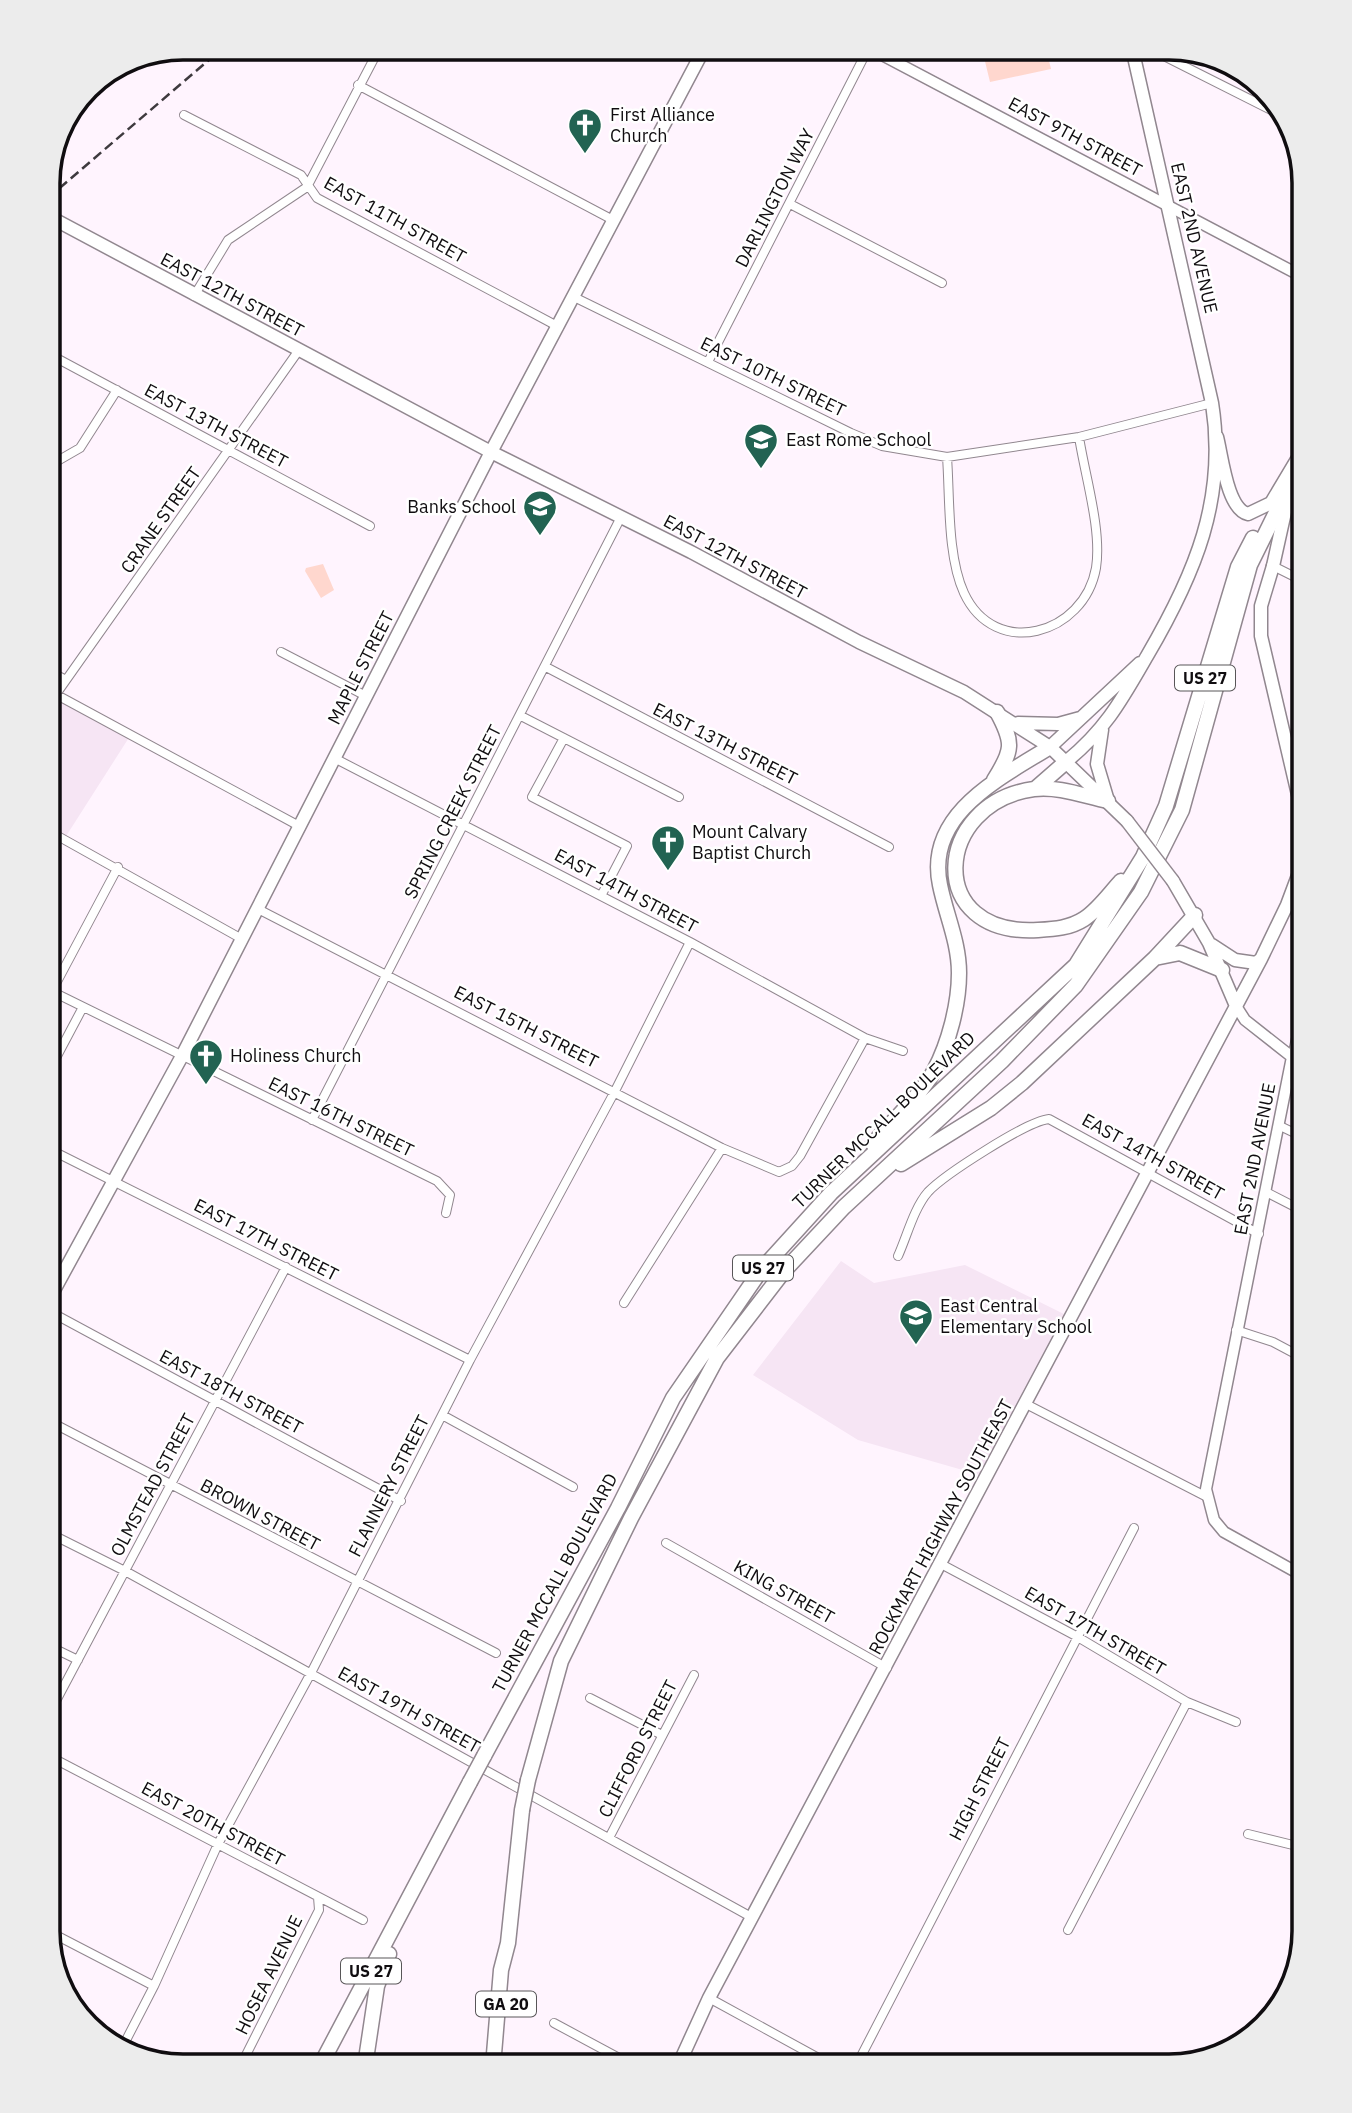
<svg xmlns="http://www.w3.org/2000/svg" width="1352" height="2113" viewBox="0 0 1352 2113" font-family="'IBM Plex Sans',sans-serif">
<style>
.built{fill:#f6e5f4}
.green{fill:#ffd7ce}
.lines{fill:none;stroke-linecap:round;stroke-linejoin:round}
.minor-casing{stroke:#91878f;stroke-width:10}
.tertiary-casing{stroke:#91878f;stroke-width:13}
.secondary-casing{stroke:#91878f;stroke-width:15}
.primary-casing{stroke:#91878f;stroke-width:15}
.motorway-casing{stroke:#91878f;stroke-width:17}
.minor{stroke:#fff;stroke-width:8}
.tertiary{stroke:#fff;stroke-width:10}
.secondary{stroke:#fff;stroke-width:12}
.primary{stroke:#fff;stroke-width:12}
.motorway{stroke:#fff;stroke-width:14}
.rail{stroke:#3e3a3e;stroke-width:2.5;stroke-dasharray:10 5;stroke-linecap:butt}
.secondary-bridge-casing{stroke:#91878f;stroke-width:15;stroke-linecap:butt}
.motorway-bridge-casing{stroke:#91878f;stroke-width:17;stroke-linecap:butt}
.secondary-bridge{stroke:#fff;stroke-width:12}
.motorway-bridge{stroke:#fff;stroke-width:14}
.labels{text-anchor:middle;stroke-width:5;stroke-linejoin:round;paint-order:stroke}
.shield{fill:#fff;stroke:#585658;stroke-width:2}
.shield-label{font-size:16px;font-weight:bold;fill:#100d10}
.poi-label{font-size:18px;fill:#100d10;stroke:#fff;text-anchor:start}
.street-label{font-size:18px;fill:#100d10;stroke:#fff}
.rim{fill:none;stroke:#100d10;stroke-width:3.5}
</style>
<rect width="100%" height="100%" fill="#fff4fe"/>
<path class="built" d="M47 690 130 736 47 866Z
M841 1261 874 1283 965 1265 1072 1318 987 1477 858 1440 753 1375Z"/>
<path class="green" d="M990 48H1046L1051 69 990 82 982 49Z
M323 564 334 590 321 598 305 571 306 568Z"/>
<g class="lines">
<g class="minor-casing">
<path id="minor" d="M1148 48 1287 118
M358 85 613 220
M184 115 301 175 317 198 559 327
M790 204 942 283
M194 296 228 240 307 187 380 47
M574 297 851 433 882 446 947 457 1079 437 1212 403
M47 353 370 526
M708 362 869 47
M947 457C950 497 947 556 964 593 995 660 1084 635 1096 568 1102 530 1085 476 1079 437
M47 467 80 448 117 390
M1273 566 1305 582
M281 652 366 696
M546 667 889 847
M47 670 66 680
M57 695 301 827
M47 707 299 350
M521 716 679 797
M564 738 532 797 627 846 601 896
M336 759 690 942 865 1038 903 1051
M47 830 242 939
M258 909 722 1148 779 1172 792 1166 800 1156 865 1038
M47 989 437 1181 450 1195 446 1213
M52 991 118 867
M1292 1057 1305 994
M47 1075 83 1007
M312 1120 621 517
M1280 1126 1305 1138
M47 1148 470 1360
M1266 1192 1305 1212
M898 1256C907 1236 914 1208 928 1192 944 1175 1027 1121 1049 1119L1259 1234
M624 1303 722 1148
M47 1310 401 1501
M1236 1330 1273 1342 1305 1359
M1026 1404 1207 1497
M444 1416 573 1487
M47 1420 496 1653
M47 1532 125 1571 753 1918
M666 1543 887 1668
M941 1564 1076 1636 1187 1702 1236 1722
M47 1645 78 1660
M590 1698 662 1735
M47 1718 286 1267
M47 1755 363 1920
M1248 1834 1305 1848
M609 1838 694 1675
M1068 1930 1187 1702
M48 1931 154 1986
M709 1998 833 2066
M554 2023 634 2066
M122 2048 154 1986 218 1844 311 1673 470 1360 615 1091 690 942
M241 2065 319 1910 318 1897
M856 2066 1134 1528"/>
</g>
<g class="tertiary-casing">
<path id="tertiary" d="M867 47 1305 278
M1236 1006 1245 1020 1292 1057 1206 1489 1214 1520 1224 1532 1305 1577"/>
</g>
<g class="secondary-casing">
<path id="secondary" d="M48 216 491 452 691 552 859 642 964 692 1050 747 1127 821
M1273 566 1261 606V636L1303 816 1305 840
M1018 723 1058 724 1080 718
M1102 730 1097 764 1108 801
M1050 747 1140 663
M1067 761C1107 728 1122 699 1147 656 1195 574 1227 499 1212 403L1132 48
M1173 881 1209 943 1236 1006
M1212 945 1235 960 1256 963 1261 959
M47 1303 182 1056 491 452 705 47
M678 2066 709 1998 1261 959 1287 905 1305 857"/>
</g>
<g class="primary-casing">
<path id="primary" d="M1217 437C1222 456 1227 509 1248 514L1271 503 1305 446
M1273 566 1289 494"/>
</g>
<g class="motorway-casing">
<path id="motorway" d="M994 780C1013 750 1014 743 997 712
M1035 789 1067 761
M1108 801C1084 796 1059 786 1034 789 933 803 924 937 1038 930 1055 929 1070 928 1084 919 1098 910 1110 893 1121 881
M1155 958 1180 953 1222 970
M873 1144C891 1122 921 1095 934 1071 949 1043 959 1004 959 973 959 942 946 915 940 885 925 814 1000 778 1050 747
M901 1164 991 1108 1022 1083 1155 958 1195 915
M484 1756 618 1508 673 1398 761 1270 831 1193 1076 965 1143 857 1166 806 1238 567 1253 538
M528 1780 561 1661 631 1518 717 1358 784 1271 844 1207 1002 1061 1076 985 1141 892 1182 810 1250 565 1294 476
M320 2066 470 1782
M365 2066 377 1986 389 1954
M493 2066 501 1970 508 1943 522 1810"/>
</g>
<use href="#minor" class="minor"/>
<use href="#tertiary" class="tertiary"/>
<use href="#secondary" class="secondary"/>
<use href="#primary" class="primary"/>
<use href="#motorway" class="motorway"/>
<path class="rail" d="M48 198 224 47"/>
<g class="secondary-bridge-casing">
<path id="secondary-bridge" d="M1127 821 1173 881"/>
</g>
<g class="motorway-bridge-casing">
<path id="motorway-bridge" d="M470 1782 484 1756
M522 1810 528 1780"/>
</g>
<use href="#secondary-bridge" class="secondary-bridge"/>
<use href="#motorway-bridge" class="motorway-bridge"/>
</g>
<defs>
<g id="church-pin" transform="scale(1.75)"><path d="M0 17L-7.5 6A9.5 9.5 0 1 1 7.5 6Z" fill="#226352" stroke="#fff"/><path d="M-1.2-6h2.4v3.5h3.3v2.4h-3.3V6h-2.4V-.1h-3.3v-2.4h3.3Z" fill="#fff"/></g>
<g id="school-pin" transform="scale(1.75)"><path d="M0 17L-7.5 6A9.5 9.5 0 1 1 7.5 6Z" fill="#226352" stroke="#fff"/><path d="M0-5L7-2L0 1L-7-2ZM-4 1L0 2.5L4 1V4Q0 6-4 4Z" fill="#fff"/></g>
</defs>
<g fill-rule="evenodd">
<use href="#church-pin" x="585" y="125"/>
<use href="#school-pin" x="761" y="440"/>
<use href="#school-pin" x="540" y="507"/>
<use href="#church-pin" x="668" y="842"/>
<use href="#church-pin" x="206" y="1056"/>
<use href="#school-pin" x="916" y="1316"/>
</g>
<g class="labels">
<g class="shield">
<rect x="1175" y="665.5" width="60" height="25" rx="5"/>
<rect x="733" y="1255.5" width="60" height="25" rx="5"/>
<rect x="341" y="1958.5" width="60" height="25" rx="5"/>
<rect x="476" y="1991.5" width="60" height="25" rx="5"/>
</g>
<g class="shield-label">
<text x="1205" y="684">US 27</text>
<text x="763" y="1274">US 27</text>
<text x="371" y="1977">US 27</text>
<text x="506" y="2010">GA 20</text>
</g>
<g class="poi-label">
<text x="610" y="121">First Alliance<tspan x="610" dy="21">Church</tspan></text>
<text x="786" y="446">East Rome School</text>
<text x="516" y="513" text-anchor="end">Banks School</text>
<text x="692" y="838">Mount Calvary<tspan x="692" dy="21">Baptist Church</tspan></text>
<text x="230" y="1062">Holiness Church</text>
<text x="940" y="1312">East Central<tspan x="940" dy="21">Elementary School</tspan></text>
</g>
<g class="street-label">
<text transform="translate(1075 137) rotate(28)" y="6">EAST 9TH STREET</text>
<text transform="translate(775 198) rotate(-63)" y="6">DARLINGTON WAY</text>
<text transform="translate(395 220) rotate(29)" y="6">EAST 11TH STREET</text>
<text transform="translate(1194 238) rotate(77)" y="6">EAST 2ND AVENUE</text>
<text transform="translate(232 295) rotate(28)" y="6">EAST 12TH STREET</text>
<text transform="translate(773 377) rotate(26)" y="6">EAST 10TH STREET</text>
<text transform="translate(216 426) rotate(28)" y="6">EAST 13TH STREET</text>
<text transform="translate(161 520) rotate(-55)" y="6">CRANE STREET</text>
<text transform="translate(735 557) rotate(28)" y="6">EAST 12TH STREET</text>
<text transform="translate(361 668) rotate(-63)" y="6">MAPLE STREET</text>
<text transform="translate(725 744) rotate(27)" y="6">EAST 13TH STREET</text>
<text transform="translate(453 812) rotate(-63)" y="6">SPRING CREEK STREET</text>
<text transform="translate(626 891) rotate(28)" y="6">EAST 14TH STREET</text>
<text transform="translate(526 1027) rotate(27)" y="6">EAST 15TH STREET</text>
<text transform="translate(341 1117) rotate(26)" y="6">EAST 16TH STREET</text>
<text transform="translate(884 1120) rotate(-44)" y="6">TURNER MCCALL BOULEVARD</text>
<text transform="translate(1153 1157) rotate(29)" y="6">EAST 14TH STREET</text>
<text transform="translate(1255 1159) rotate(-79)" y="6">EAST 2ND AVENUE</text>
<text transform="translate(266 1240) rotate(27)" y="6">EAST 17TH STREET</text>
<text transform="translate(231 1392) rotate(28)" y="6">EAST 18TH STREET</text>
<text transform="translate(153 1485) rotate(-62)" y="6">OLMSTEAD STREET</text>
<text transform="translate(389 1486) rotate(-63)" y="6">FLANNERY STREET</text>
<text transform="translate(260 1515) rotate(28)" y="6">BROWN STREET</text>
<text transform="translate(941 1527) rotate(-62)" y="6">ROCKMART HIGHWAY SOUTHEAST</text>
<text transform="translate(555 1583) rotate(-62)" y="6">TURNER MCCALL BOULEVARD</text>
<text transform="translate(784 1592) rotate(29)" y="6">KING STREET</text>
<text transform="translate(1095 1631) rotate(30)" y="6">EAST 17TH STREET</text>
<text transform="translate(409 1710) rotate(29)" y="6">EAST 19TH STREET</text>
<text transform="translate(638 1749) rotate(-63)" y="6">CLIFFORD STREET</text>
<text transform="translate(980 1789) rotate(-63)" y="6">HIGH STREET</text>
<text transform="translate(213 1824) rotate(28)" y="6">EAST 20TH STREET</text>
<text transform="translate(269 1975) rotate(-64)" y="6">HOSEA AVENUE</text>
</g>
</g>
<path d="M0 0H1352V2113H0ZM183 60H1169A123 123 0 0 1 1292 183V1931A123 123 0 0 1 1169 2054H183A123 123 0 0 1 60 1931V183A123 123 0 0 1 183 60Z" fill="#ececec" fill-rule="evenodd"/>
<path class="rim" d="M183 60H1169A123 123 0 0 1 1292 183V1931A123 123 0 0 1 1169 2054H183A123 123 0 0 1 60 1931V183A123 123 0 0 1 183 60Z"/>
</svg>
